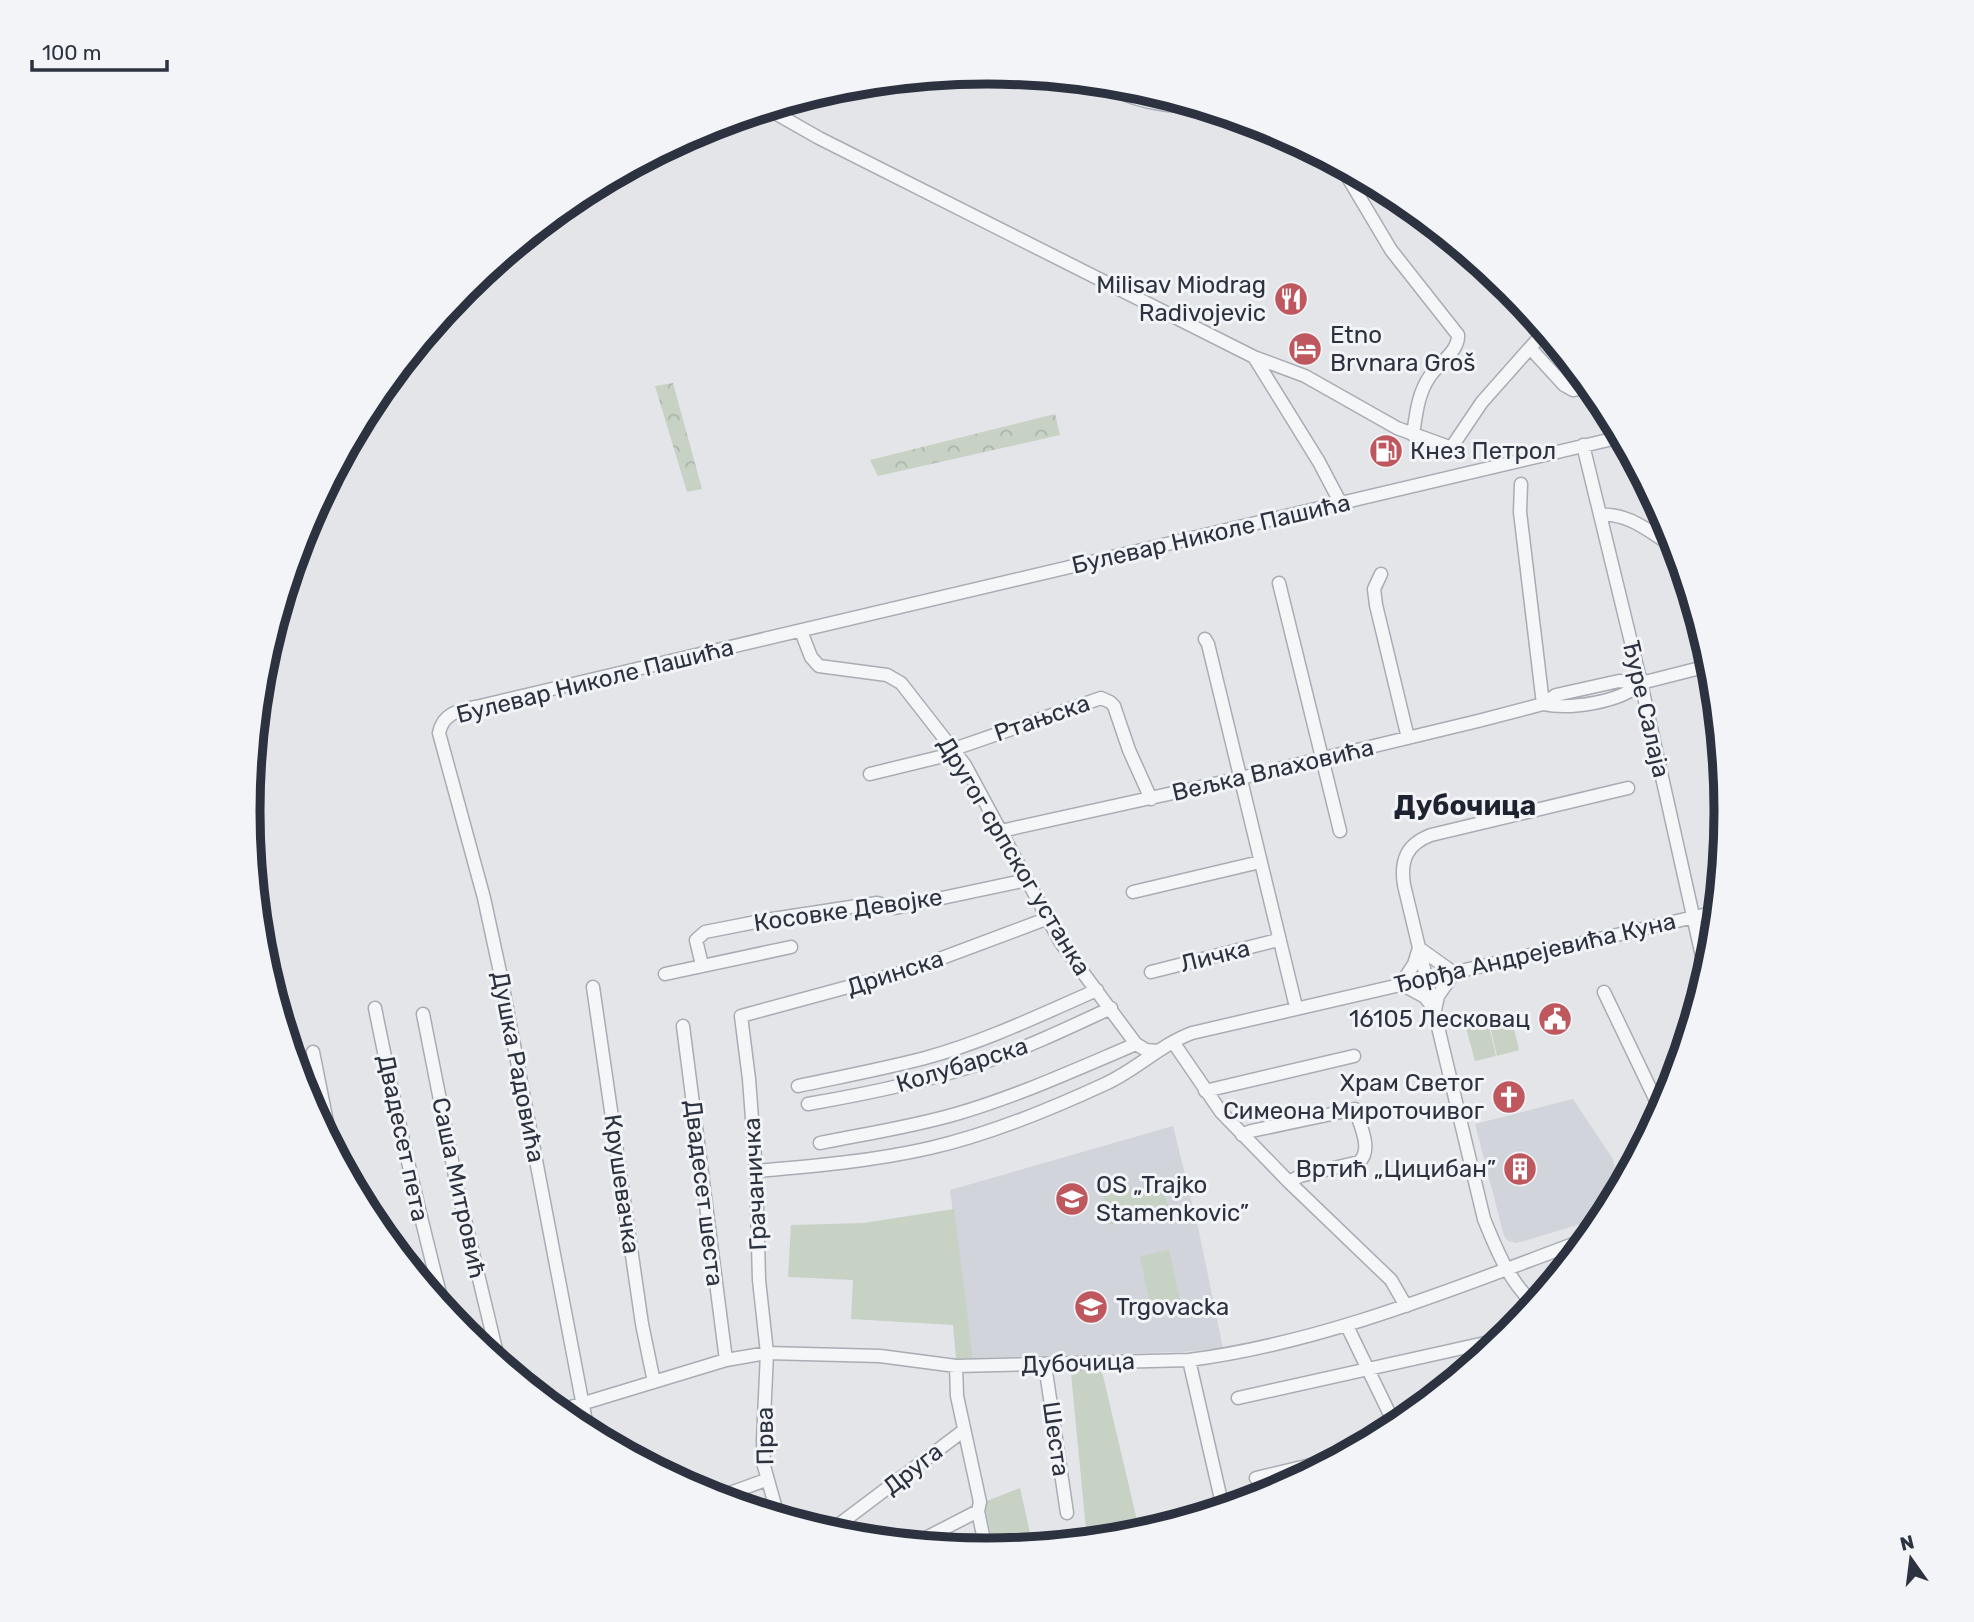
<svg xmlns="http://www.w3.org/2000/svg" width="1974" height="1622" viewBox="0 0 1974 1622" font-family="Rubik,sans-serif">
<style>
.built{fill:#d1d4db}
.grass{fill:#c7d2c5}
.forest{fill:url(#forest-crowns)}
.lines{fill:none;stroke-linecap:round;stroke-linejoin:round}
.minor-casing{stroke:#a8acb3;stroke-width:15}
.minor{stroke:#f5f6f8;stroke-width:12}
.labels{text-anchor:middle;stroke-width:6;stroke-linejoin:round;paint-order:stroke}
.poi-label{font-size:24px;fill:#2c323f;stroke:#f2f4f7;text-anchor:end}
.street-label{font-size:24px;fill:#2c323f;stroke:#f2f4f7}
.quarter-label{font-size:28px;font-weight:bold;fill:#1e2330;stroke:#f2f4f7}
.rim{fill:none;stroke:#2c323f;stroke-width:9}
</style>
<defs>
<pattern id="forest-crowns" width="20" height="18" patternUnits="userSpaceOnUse" patternTransform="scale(1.75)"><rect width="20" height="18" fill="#c7d2c5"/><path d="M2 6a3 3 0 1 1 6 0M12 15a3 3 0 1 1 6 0" fill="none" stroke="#abb5aa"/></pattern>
</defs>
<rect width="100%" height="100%" fill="#e3e5e9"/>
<path class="built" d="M1573 1099 1613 1159 1619 1188 1604 1217 1517 1243 1508 1241 1504 1236 1475 1124Z
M1173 1126 1198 1227 1223 1348 1182 1352 973 1358 950 1190Z"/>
<path class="grass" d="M1511 1017 1519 1050 1497 1056 1489 1022Z
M1488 1022 1496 1056 1475 1061 1466 1028Z
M1162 1182 1169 1211 1109 1225 1103 1195Z
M954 1209 973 1358 956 1359 953 1325 851 1319 853 1280 788 1277 791 1225 863 1223Z
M1169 1250 1182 1309 1152 1316 1140 1256Z
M1070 1363H1100L1140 1533 1087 1540Z
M1020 1488 1033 1546 994 1550 984 1502Z"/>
<path class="forest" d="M673 383 702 489 687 492 655 386Z
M1055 414 1060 435 878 476 870 460Z"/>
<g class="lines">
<g class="minor-casing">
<path id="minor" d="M1107 84C1125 100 1170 108 1194 105
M768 109 819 138 1254 357
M1341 166 1391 250 1458 335C1459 351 1439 363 1430 376 1418 393 1416 414 1413 435
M1531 349 1564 385 1573 390 1590 387
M1583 445 1641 683 1706 974
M1521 484 1520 512 1543 704
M1340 502 1319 462 1254 357 1305 376 1397 428 1449 447 1453 445 1482 402 1545 331
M1600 515C1629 512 1652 534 1676 548
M1381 574 1374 589 1376 605 1408 738
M1279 583 1340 831
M801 631 811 657 819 666 887 675 901 683 965 765 1061 943 1136 1044 1146 1050 1158 1051
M1205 639 1208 644 1296 1007
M1543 704C1570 710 1621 702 1641 683
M954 749 1101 698 1110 702 1114 706 1129 750 1151 799
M870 774 956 753
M1001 831 1241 778 1478 721 1543 704 1556 695 1619 681 1641 683 1712 665
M1133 892 1260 862
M1419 948 1454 973 1438 996 1435 1010 1425 997 1401 984 1414 964Z
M702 965 696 940 705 932 766 920 877 903 895 908 1027 880
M1151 972 1278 940
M665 974 791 947
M593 987 642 1324 654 1382
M1604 992 1661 1111
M375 1008C395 1109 418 1209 444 1309
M423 1014 458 1191 499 1362
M683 1026 726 1360
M1173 1042 1221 1112 1289 1182 1391 1280 1406 1306
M313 1052 332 1147
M798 1086C840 1077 883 1069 925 1058 984 1042 1040 1015 1097 990
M1205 1091 1354 1056
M808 1104C866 1094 925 1082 982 1063 1026 1048 1068 1028 1111 1008
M1242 1135 1251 1131 1355 1109C1360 1125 1373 1150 1359 1162L1300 1176 1289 1182
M820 1143C865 1134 911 1127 956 1114 1018 1096 1077 1069 1136 1044
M756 1171C815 1166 873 1161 930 1148 991 1134 1049 1110 1105 1084 1136 1070 1160 1045 1192 1033L1716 912
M1534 1304C1509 1281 1497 1251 1484 1219L1404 885C1400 860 1407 844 1431 835L1628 788
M1347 1326 1396 1427
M1189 1360 1223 1508
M1045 1365 1067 1513
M956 1366 957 1396 980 1502 978 1511 986 1550
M1238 1398 1503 1339
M558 1411 726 1360 767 1353 880 1356 956 1366 1189 1360C1327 1342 1457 1287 1587 1239
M588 1432 500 972 484 898 439 733C443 712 461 710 480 706L1621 437
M1256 1478 1336 1459
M716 1498 766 1480
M778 1516 764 1466 763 1440 767 1353 759 1280 756 1171 749 1079 741 1016 907 971 1046 919
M829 1532 963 1431
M916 1543 978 1511"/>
</g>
<use href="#minor" class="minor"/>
</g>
<defs>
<g id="restaurant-disc" transform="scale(1.75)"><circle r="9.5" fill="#bf575f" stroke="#f2f4f7"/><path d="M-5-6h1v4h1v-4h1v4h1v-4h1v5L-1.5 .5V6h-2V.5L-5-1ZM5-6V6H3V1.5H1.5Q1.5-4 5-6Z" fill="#fff"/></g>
<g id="hotel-disc" transform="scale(1.75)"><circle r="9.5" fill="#bf575f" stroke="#f2f4f7"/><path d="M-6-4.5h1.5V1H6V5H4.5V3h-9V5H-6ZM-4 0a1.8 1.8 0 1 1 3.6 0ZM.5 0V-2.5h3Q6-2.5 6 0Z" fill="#fff"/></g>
<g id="fuel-disc" transform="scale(1.75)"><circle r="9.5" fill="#bf575f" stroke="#f2f4f7"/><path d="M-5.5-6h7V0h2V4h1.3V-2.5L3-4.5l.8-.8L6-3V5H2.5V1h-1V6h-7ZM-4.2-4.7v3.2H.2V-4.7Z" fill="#fff"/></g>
<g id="civic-disc" transform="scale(1.75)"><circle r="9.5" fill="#bf575f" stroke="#f2f4f7"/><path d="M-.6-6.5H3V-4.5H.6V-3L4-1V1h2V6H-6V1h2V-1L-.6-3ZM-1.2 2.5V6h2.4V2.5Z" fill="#fff"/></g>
<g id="church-disc" transform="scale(1.75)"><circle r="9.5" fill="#bf575f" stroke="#f2f4f7"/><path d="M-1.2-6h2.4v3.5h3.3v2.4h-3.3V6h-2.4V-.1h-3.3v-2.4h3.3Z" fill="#fff"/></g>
<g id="building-disc" transform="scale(1.75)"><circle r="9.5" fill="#bf575f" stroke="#f2f4f7"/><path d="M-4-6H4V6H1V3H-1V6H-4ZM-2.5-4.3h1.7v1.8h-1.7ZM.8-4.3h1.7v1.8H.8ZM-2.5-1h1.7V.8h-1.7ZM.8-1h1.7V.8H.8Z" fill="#fff"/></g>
<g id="school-disc" transform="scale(1.75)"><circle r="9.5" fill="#bf575f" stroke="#f2f4f7"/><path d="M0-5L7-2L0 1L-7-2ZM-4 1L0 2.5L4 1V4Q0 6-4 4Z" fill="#fff"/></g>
</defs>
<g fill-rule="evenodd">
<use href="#restaurant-disc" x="1291" y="299"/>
<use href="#hotel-disc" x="1305" y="349"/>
<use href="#fuel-disc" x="1386" y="451"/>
<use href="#civic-disc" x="1555" y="1019"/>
<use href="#church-disc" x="1509" y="1097"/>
<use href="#building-disc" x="1520" y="1169"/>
<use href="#school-disc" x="1072" y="1199"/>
<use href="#school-disc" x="1091" y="1307"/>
</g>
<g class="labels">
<g class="poi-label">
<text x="1266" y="293">Milisav Miodrag<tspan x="1266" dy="28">Radivojevic</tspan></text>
<text x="1330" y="343" text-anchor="start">Etno<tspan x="1330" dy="28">Brvnara Groš</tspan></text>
<text x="1410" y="459" text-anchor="start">Кнез Петрол</text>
<text x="1530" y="1027">16105 Лесковац</text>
<text x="1484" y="1091">Храм Светог<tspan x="1484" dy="28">Симеона Мироточивог</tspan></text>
<text x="1496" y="1177">Вртић „Цицибан”</text>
<text x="1096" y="1193" text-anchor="start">OS „Trajko<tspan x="1096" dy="28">Stamenkovic”</tspan></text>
<text x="1116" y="1315" text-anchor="start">Trgovacka</text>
</g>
<g class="street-label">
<text transform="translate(1211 534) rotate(-13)" y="8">Булевар Николе Пашића</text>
<text transform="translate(595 681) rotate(-14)" y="8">Булевар Николе Пашића</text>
<text transform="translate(1646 709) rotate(77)" y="8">Ђуре Салаја</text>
<text transform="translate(1042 718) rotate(-19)" y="8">Ртањска</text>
<text transform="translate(1273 770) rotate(-13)" y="8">Вељка Влаховића</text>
<text transform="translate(1014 856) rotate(59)" y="8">Другог српског устанка</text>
<text transform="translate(848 910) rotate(-8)" y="8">Косовке Девојке</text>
<text transform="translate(1535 953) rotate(-13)" y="8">Ђорђа Андрејевића Куна</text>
<text transform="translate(1215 956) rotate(-14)" y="8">Личка</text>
<text transform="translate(895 973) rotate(-18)" y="8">Дринска</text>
<text transform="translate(962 1065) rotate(-17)" y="8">Колубарска</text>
<text transform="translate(518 1067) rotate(79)" y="8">Душка Радовића</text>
<text transform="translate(403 1138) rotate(78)" y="8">Двадесет пета</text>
<text transform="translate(622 1184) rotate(82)" y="8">Крушевачка</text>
<text transform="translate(755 1184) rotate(-93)" y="8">Грачаничка</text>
<text transform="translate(459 1188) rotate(78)" y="8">Саша Митровић</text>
<text transform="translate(704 1193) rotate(83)" y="8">Двадесет шеста</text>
<text transform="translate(1078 1363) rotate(-2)" y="8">Дубочица</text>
<text transform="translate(765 1436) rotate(-91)" y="8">Прва</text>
<text transform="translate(1056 1439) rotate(82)" y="8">Шеста</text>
<text transform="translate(913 1469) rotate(-38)" y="8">Друга</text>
</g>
<g class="quarter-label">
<text x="1465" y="815">Дубочица</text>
</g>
</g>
<path d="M0 0H1974V1622H0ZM260 811a727 727 0 1 1 1454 0a727 727 0 1 1-1454 0Z" fill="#f2f4f7" fill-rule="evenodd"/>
<path class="rim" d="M260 811a727 727 0 1 1 1454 0a727 727 0 1 1-1454 0Z"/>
<g transform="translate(1911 1559) rotate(346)" stroke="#f2f4f7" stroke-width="5" paint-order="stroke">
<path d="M0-5L12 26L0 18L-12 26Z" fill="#2c323f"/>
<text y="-10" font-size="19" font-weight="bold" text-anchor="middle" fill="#2c323f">N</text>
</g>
<path d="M32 60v10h135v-10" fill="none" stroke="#2c323f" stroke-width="3.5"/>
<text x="42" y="60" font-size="21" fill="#2c323f" stroke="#f2f4f7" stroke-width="5" paint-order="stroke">100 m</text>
</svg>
